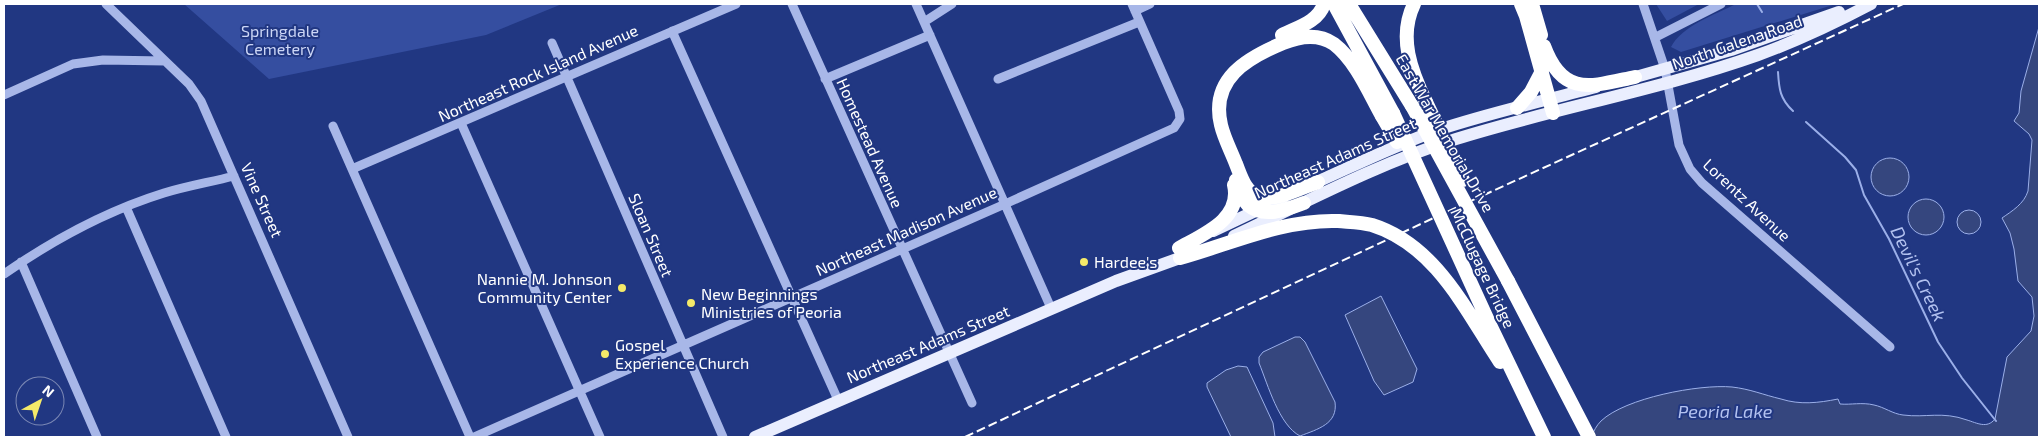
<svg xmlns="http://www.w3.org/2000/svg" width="2043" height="441" viewBox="0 0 2043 441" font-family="'Exo 2',sans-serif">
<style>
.green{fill:#354ea0}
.water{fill:#35467e;stroke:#9bafe9}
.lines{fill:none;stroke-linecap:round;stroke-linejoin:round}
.stream{stroke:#9bafe9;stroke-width:2}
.minor{stroke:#a8b7e8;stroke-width:9}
.major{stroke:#eaeefe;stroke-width:12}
.highway{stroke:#fff;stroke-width:14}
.rail{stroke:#fff;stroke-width:2;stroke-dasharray:9 4;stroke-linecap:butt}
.highway-bridge{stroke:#fff;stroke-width:14}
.poi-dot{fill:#f5ea69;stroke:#213782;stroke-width:2}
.labels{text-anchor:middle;stroke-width:4;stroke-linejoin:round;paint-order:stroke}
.park-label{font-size:16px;fill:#ccd6f6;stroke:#213782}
.street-label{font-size:16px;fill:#fff;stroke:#213782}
.poi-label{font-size:16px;fill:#fff;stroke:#213782;text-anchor:start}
.water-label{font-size:18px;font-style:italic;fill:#b3c2f0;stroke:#213782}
</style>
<rect width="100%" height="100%" fill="#213782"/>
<path class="green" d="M184 4H562L486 35 269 79Z
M1656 4H1699L1667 21Z
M1736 4H1836L1681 52 1671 47C1682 26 1714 15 1736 4Z"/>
<path class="water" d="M2039 27V437H1591C1594 431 1596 426 1601 421 1625 398 1699 384 1732 387 1750 389 1764 395 1781 399 1800 405 1818 403 1838 399L1840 404C1851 405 1862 402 1874 405 1884 407 1893 414 1903 415 1926 418 1942 411 1967 420 1977 423 1987 429 1995 419L2007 357 2031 331 2034 316 2032 297 2018 281 2014 249 2010 233 2002 218C2012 211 2024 204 2028 191L2032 140 2029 134 2014 121 2019 113 2021 91Z
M1871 177a19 19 0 1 1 38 0a19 19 0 1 1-38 0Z
M1908 217a18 18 0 1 1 36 0a18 18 0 1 1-36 0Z
M1957 222a12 12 0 1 1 24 0a12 12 0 1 1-24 0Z
M1381 296 1417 369 1413 382 1384 395 1374 381 1345 315Z
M1295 337H1300L1305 342 1335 402C1338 424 1318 429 1300 436 1279 425 1268 385 1259 363V357L1263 352Z
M1238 366 1247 367 1273 423 1275 437H1231L1207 387V383L1226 370Z"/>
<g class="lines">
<path class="stream" d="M1757 4 1762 12
M1778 72C1779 89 1780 99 1793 111
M1806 122 1845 157 1856 170 1864 195 1889 239 1938 342 1962 378 1996 421"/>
<path class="minor" d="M106 4 189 84 201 101 348 437
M792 4 972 403
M916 4 1051 308
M1643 4 1665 69 1679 145 1690 169 1702 183 1890 347
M1135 11 1150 4
M924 22 952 4
M672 31 838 400
M1656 37 1721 4
M552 43 723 437
M825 79 930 35
M998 79 1139 22
M4 95 73 64 103 60 165 61
M461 123 600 437
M333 126 470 437
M352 169 736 4
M126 207 226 437
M21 262 97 437
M4 274C53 240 106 211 164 193 187 186 211 182 234 176
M474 437 1005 204 1174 128 1180 119 1179 111 1132 4"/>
<path class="major" d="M1625 80 1731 50 1839 12
M1308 186C1351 167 1393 146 1438 130 1489 113 1543 101 1596 87
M1213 231 1283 198
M1234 236C1306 202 1379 163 1456 139 1555 108 1659 90 1758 55 1797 41 1835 23 1871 4
M755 437 1116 281 1188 255"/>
<path class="highway" d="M1334 4 1393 113
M1349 4 1412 106
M1414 4C1398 37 1411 71 1426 102
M1521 4 1526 16 1553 113
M1532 4 1541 35
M1282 35C1298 27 1318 22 1324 4
M1544 46C1563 98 1592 86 1635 77
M1517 108 1531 92 1542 71
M1236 180C1239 188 1242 199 1248 205 1264 219 1288 209 1304 203
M1318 182C1303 187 1275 202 1259 197 1245 192 1241 176 1236 164 1231 151 1224 138 1221 125 1210 79 1247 58 1283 43 1300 36 1318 33 1334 44 1356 61 1369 93 1382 116
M1179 248C1204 234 1242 219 1234 185
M1180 258C1231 244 1283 219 1338 221
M1508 281 1589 437"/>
<path class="rail" d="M965 437 1440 215 1903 4"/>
<path class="highway-bridge" d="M1426 102 1463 180
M1412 106 1508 281
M1393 113 1490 325 1544 437
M1382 116 1397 142
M1338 221C1349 222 1361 222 1372 225 1436 245 1466 311 1500 362"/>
</g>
<g class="poi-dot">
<circle cx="1084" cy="262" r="5"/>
<circle cx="622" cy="288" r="5"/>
<circle cx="691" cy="303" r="5"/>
<circle cx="605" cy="354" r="5"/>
</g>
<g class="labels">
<g class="park-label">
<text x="280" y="37">Springdale<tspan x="280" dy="18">Cemetery</tspan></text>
</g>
<g class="street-label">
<text transform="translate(1737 42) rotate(-19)" y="6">North Galena Road</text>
<text transform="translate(538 73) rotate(-24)" y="6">Northeast Rock Island Avenue</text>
<text transform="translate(1445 133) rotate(60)" y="6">East War Memorial Drive</text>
<text transform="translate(870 143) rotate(66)" y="6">Homestead Avenue</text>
<text transform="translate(1335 158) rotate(-24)" y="6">Northeast Adams Street</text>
<text transform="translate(262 200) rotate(66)" y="6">Vine Street</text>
<text transform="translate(1747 200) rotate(43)" y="6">Lorentz Avenue</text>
<text transform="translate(906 231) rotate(-24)" y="6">Northeast Madison Avenue</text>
<text transform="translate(651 235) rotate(67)" y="6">Sloan Street</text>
<text transform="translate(1483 268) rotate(65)" y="6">McClugage Bridge</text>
<text transform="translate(928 344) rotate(-23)" y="6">Northeast Adams Street</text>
</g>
<g class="poi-label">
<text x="1094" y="268">Hardee's</text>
<text x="612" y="285" text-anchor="end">Nannie M. Johnson<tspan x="612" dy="18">Community Center</tspan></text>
<text x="701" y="300">New Beginnings<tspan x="701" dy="18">Ministries of Peoria</tspan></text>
<text x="615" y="351">Gospel<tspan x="615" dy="18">Experience Church</tspan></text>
</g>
<g class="water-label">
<text transform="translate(1918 274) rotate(64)" y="6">Devil's Creek</text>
<text x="1725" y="418">Peoria Lake</text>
</g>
</g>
<rect width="2043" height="441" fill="none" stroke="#ffffff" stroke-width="10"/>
<g transform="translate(40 401) rotate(40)"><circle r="24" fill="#213782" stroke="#7a87b4"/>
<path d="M0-4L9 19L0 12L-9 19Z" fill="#f5ea69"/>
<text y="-8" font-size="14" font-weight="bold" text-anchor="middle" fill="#ffffff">N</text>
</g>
</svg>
